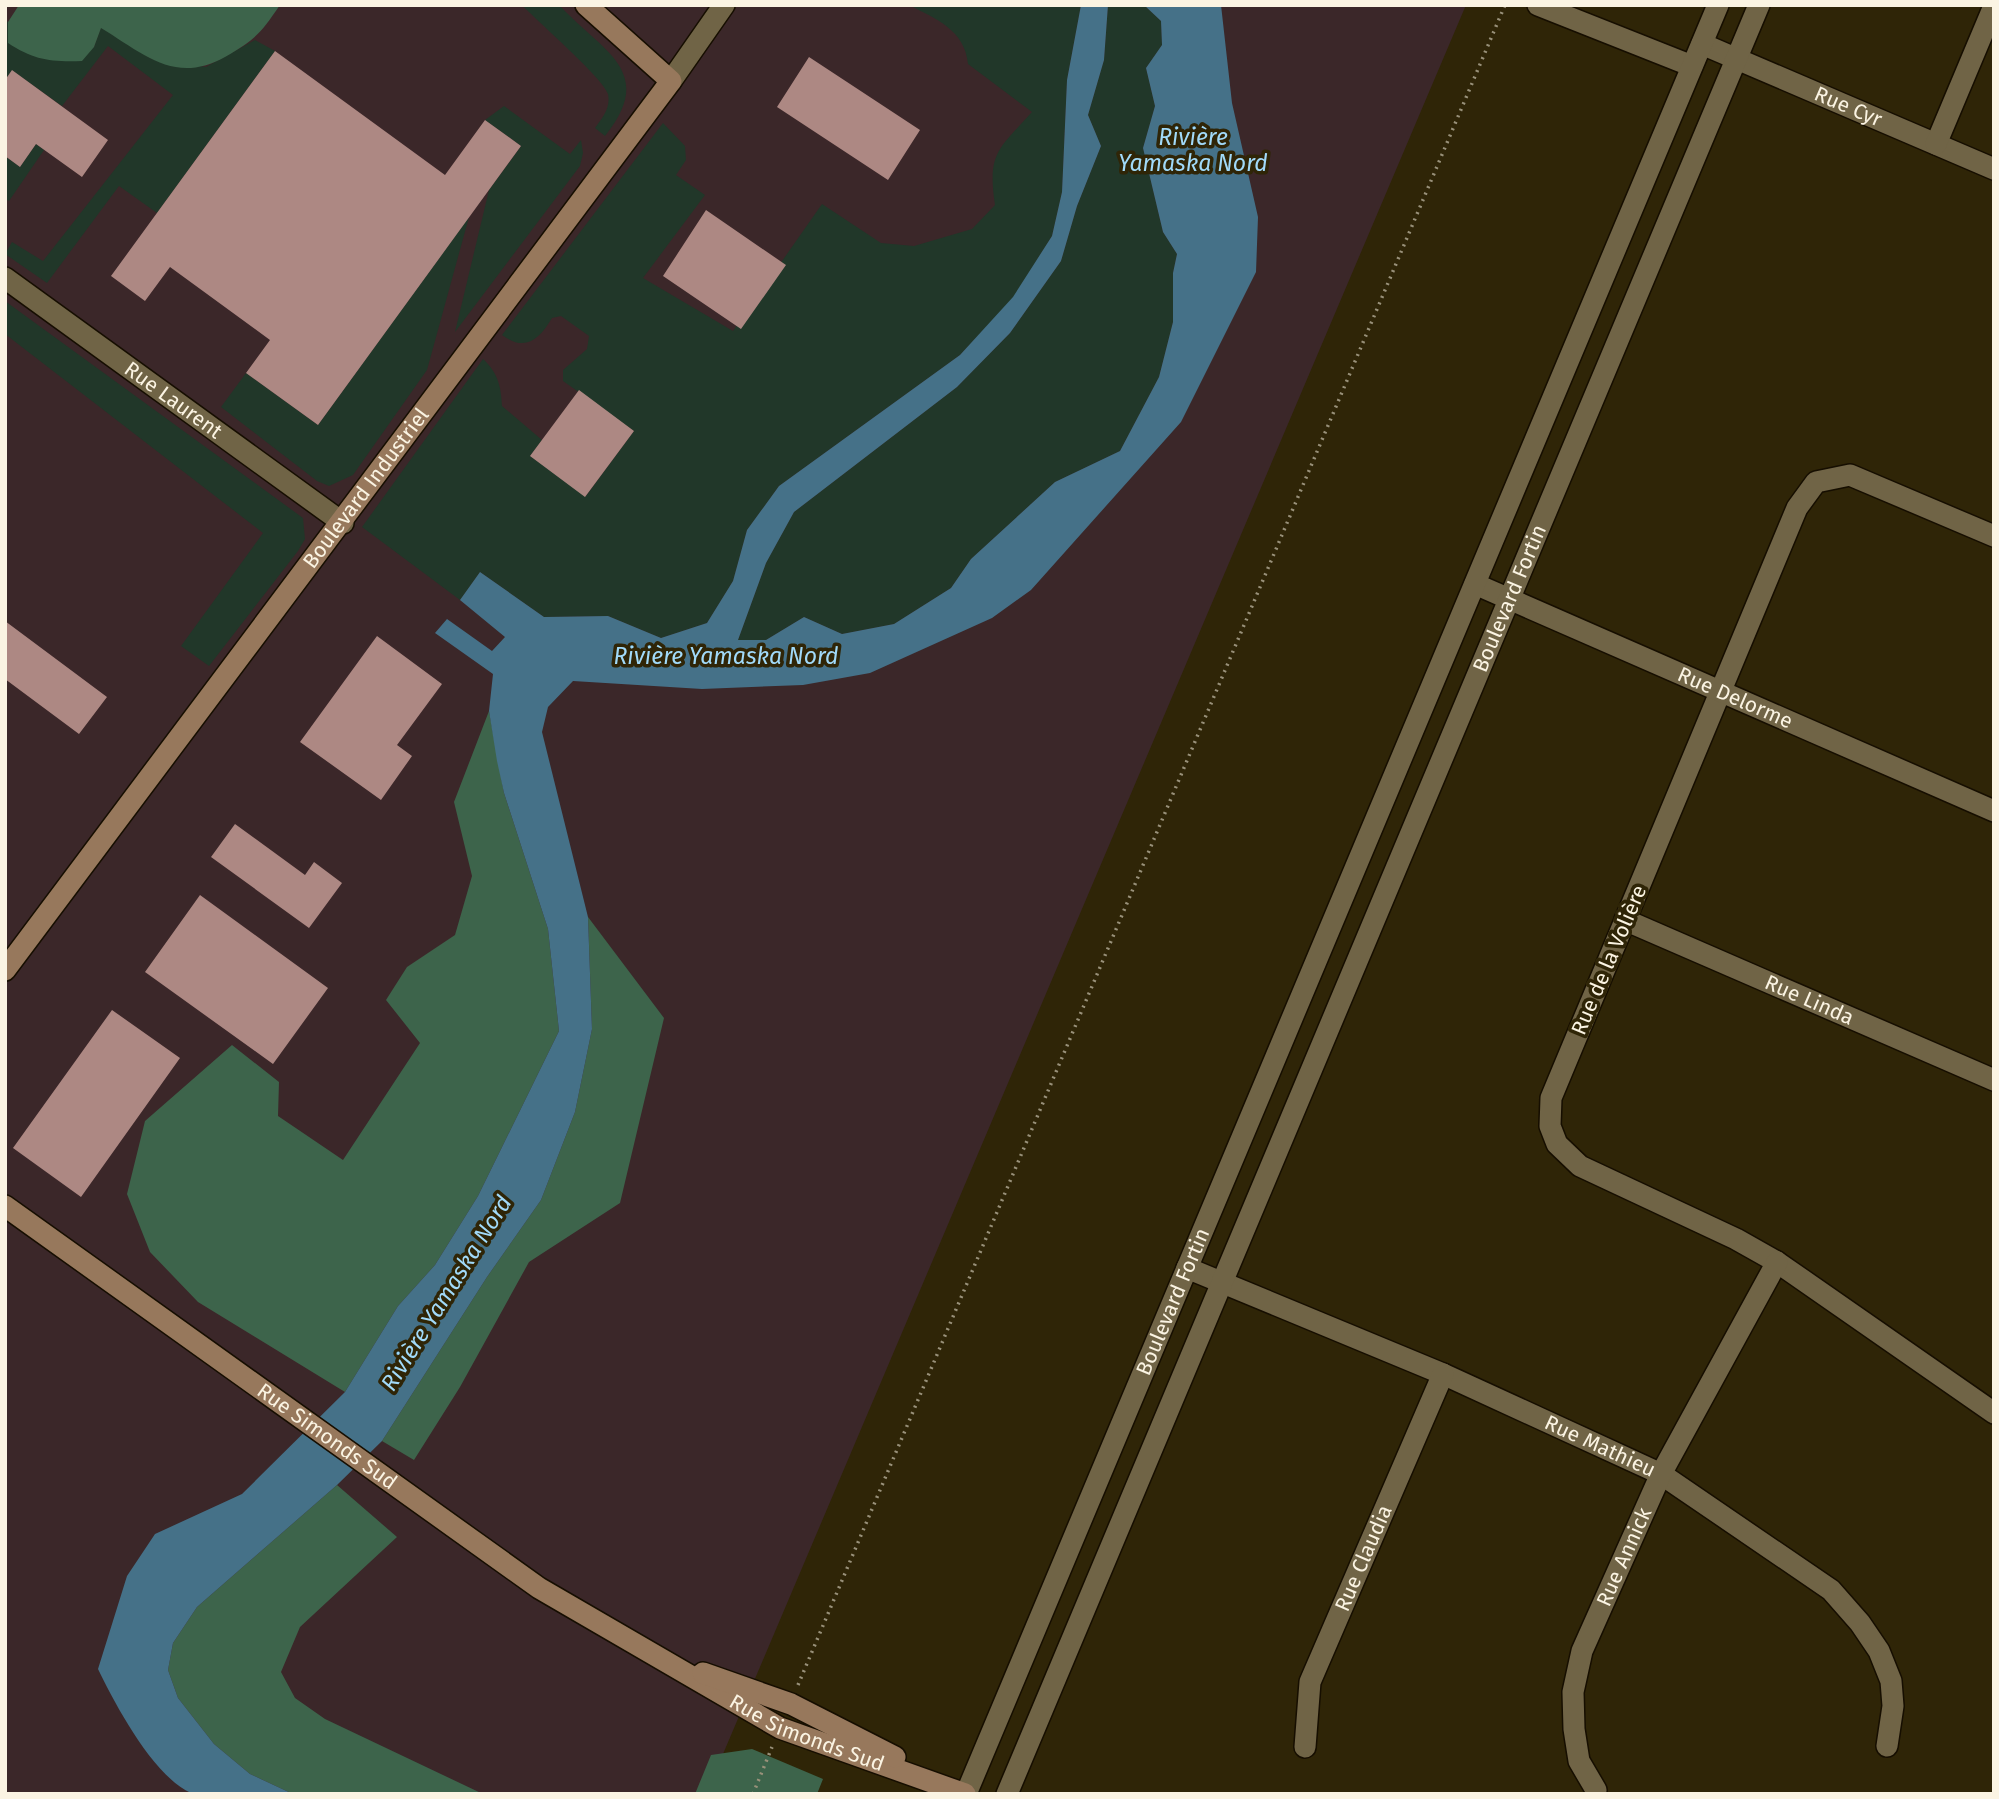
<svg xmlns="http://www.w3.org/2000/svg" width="1999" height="1799" viewBox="0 0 1999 1799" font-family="'Fira Sans',sans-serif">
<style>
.industrial{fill:#3b2729}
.green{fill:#213729}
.forest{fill:#3d644b}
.water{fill:#457188}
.building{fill:#ad8883}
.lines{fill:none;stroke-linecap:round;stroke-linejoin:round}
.street-casing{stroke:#160e00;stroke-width:24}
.secondary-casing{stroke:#160e00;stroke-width:24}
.path{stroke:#99917a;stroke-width:3.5;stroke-dasharray:2 5;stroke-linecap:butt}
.street{stroke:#706446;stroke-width:21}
.secondary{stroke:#97785c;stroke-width:21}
.labels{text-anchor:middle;stroke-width:7;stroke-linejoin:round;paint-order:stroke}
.street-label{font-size:21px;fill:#fbf4e3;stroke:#2f2507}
.water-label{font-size:23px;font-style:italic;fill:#a1daf9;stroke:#2f2507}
</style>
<rect width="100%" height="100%" fill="#2f2507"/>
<path class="industrial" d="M5 5H1466L706 1794H5Z"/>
<path class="green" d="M522 5H559C603 52 657 71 605 136L595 128C602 118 611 108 608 94 603 78 538 22 522 5Z
M909 5H1081L1067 80 1062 192 1052 236 1013 298 960 355 779 486 747 530 733 581 707 623 661 638 608 616 544 617 480 572 460 600 362 527 483 359C498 373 501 386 502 406L542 440 530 456 586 496 634 431 563 381V370L587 349 589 336 561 316 552 318C539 340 525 352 502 335L663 123 685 146 686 160 676 175 705 195 643 278 733 331 822 204 881 243 914 246 972 229 995 205C987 152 999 149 1032 112L968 64C965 30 936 19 909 5Z
M1108 5H1144L1161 21 1162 45 1146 68 1155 106 1143 148 1163 232 1177 254 1173 273V322L1159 377 1120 451 1055 482 971 559 951 588 894 624 842 634 804 617 766 640H738L766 563 794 512 957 387 1010 333 1061 261 1077 206 1101 146 1088 115 1104 60Z
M5 20 8 22V43L94 47 101 27 150 58 206 67 255 40 275 51 157 213 119 186 47 283 5 254 12 242 43 261 173 95 108 46 62 106 13 71 5 80Z
M504 106 570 154 581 140 583 153 580 166 455 332 489 190 521 146 485 120Z
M36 144 44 150 9 201 5 199V156L20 167Z
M469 217 427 370 353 475 329 486 317 481 221 407 246 373 318 425Z
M5 301 303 518 305 539 298 551 209 666 181 646 263 533 5 334Z"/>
<path class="forest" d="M19 5H280C260 34 256 39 225 57 175 85 144 54 101 28L94 47 82 61C50 62 34 60 8 43V22Z
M489 711 504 793 548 929 559 1031 478 1196 435 1265 398 1306 345 1392 198 1302 150 1252 127 1194 145 1121 232 1045 279 1082 278 1116 343 1160 420 1043 386 1000 407 967 455 935 472 876 454 802Z
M588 917 664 1018 620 1203 529 1262 460 1387 414 1460 382 1441 487 1277 541 1200 575 1112 592 1029Z
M337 1485 397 1537 300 1627 281 1672 295 1698 325 1719 483 1794H293L250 1774 214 1744 178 1698 168 1670 173 1643 197 1607Z
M752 1749 823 1779 817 1794H695L711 1755Z"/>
<path class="water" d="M1081 5H1108L1104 60 1088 115 1101 146 1077 206 1061 261 1010 333 957 387 794 512 766 563 738 640H766L804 617 842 634 894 624 951 588 971 559 1055 482 1120 451 1159 377 1173 322V273L1177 254 1163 232 1143 148 1155 106 1146 68 1162 45 1161 21 1144 5H1221L1232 103 1258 217 1256 272 1181 422 1031 590 992 618 870 673 803 685 702 689 573 681 548 707 542 732 588 917 592 1029 575 1112 541 1200 487 1277 382 1441 337 1485 197 1607 173 1643 168 1670 178 1698 214 1744 250 1774 293 1794C274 1794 203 1799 191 1793 153 1776 115 1704 98 1669L127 1576 155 1534 242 1494 345 1392 398 1306 435 1265 478 1196 559 1031 548 929 504 793 497 761 489 711 493 674 435 633 447 619 492 651 505 637 460 600 480 572 544 617 608 616 661 638 707 623 733 581 747 530 779 486 960 355 1013 297 1052 236 1062 192 1067 80Z"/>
<path class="building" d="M275 51 445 175 485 120 521 146 318 425 246 373 270 340 170 267 145 301 111 276Z
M809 57 920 130 888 180 777 107Z
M12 70 108 140 82 177 36 144 20 167 5 156V80Z
M706 210 786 265 741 329 663 276Z
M579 390 634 431 585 497 530 456Z
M5 621 107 697 79 734 5 679Z
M377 636 442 684 397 745 412 756 381 800 300 742Z
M235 824 305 875 314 862 342 883 309 928 211 857Z
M200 895 328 988 273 1064 145 972Z
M112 1010 180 1058 81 1197 13 1148Z"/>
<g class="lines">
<g class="street-casing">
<g id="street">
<path d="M1538 5 1692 66"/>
<path id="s1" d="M1702 44 1994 169"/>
<path d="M671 81 724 5"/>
<path d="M1936 144 1994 6"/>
<path id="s2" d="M5 278 343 523"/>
<path d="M1994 536 1850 475 1816 482 1797 508 1551 1098 1550 1126 1557 1144 1580 1166 1736 1239 1777 1262 1994 1413"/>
<path id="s3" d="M1475 584 1994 811"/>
<path id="s4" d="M1625 920 1994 1080"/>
<path id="s5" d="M1187 1268 1443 1374 1661 1474 1831 1590 1860 1623 1879 1651 1891 1681 1893 1706 1887 1746"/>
<path id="s6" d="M1305 1747 1310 1682 1443 1374"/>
<path id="s7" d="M1596 1790 1579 1761 1574 1729 1573 1692 1582 1651 1661 1474 1777 1262"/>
<path id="s8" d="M966 1794 1718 5"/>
<path id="s9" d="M1007 1794 1759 5"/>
</g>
</g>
<g class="secondary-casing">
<g id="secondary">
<path id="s10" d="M5 970 671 81 586 5"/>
<path id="s11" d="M5 1206 539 1588 780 1728 965 1794"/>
<path d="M703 1673 791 1704 895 1757"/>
</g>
</g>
<path class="path" d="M798 1685 1505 5
M753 1794 772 1747"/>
<use href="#street" class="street"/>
<use href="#secondary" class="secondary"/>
</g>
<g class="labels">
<g class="street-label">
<text dy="7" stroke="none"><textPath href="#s1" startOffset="159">Rue Cyr</textPath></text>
<text dy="7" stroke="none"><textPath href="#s2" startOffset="208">Rue Laurent</textPath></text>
<text dy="7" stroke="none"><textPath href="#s10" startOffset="602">Boulevard Industriel</textPath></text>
<text dy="7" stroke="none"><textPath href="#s9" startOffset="1297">Boulevard Fortin</textPath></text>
<text dy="7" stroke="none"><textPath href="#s3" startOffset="284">Rue Delorme</textPath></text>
<text transform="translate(1609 960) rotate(-67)" y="7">Rue de la Volière</text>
<text dy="7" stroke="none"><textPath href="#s4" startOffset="201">Rue Linda</textPath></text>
<text dy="7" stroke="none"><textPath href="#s8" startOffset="534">Boulevard Fortin</textPath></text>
<text dy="7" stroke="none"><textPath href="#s11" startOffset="396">Rue Simonds Sud</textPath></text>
<text dy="7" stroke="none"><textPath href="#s5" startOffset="450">Rue Mathieu</textPath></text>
<text dy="7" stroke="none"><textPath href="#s7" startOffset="248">Rue Annick</textPath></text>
<text dy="7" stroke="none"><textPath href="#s6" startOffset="200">Rue Claudia</textPath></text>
<text dy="7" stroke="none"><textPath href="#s11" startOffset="962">Rue Simonds Sud</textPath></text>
</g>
<g class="water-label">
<text x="1193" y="145">Rivière<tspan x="1193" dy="26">Yamaska Nord</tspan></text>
<text x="726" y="664">Rivière Yamaska Nord</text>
<text transform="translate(446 1293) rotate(-58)" y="8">Rivière Yamaska Nord</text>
</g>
</g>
<rect width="1999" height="1799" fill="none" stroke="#fbf4e3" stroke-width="14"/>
</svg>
